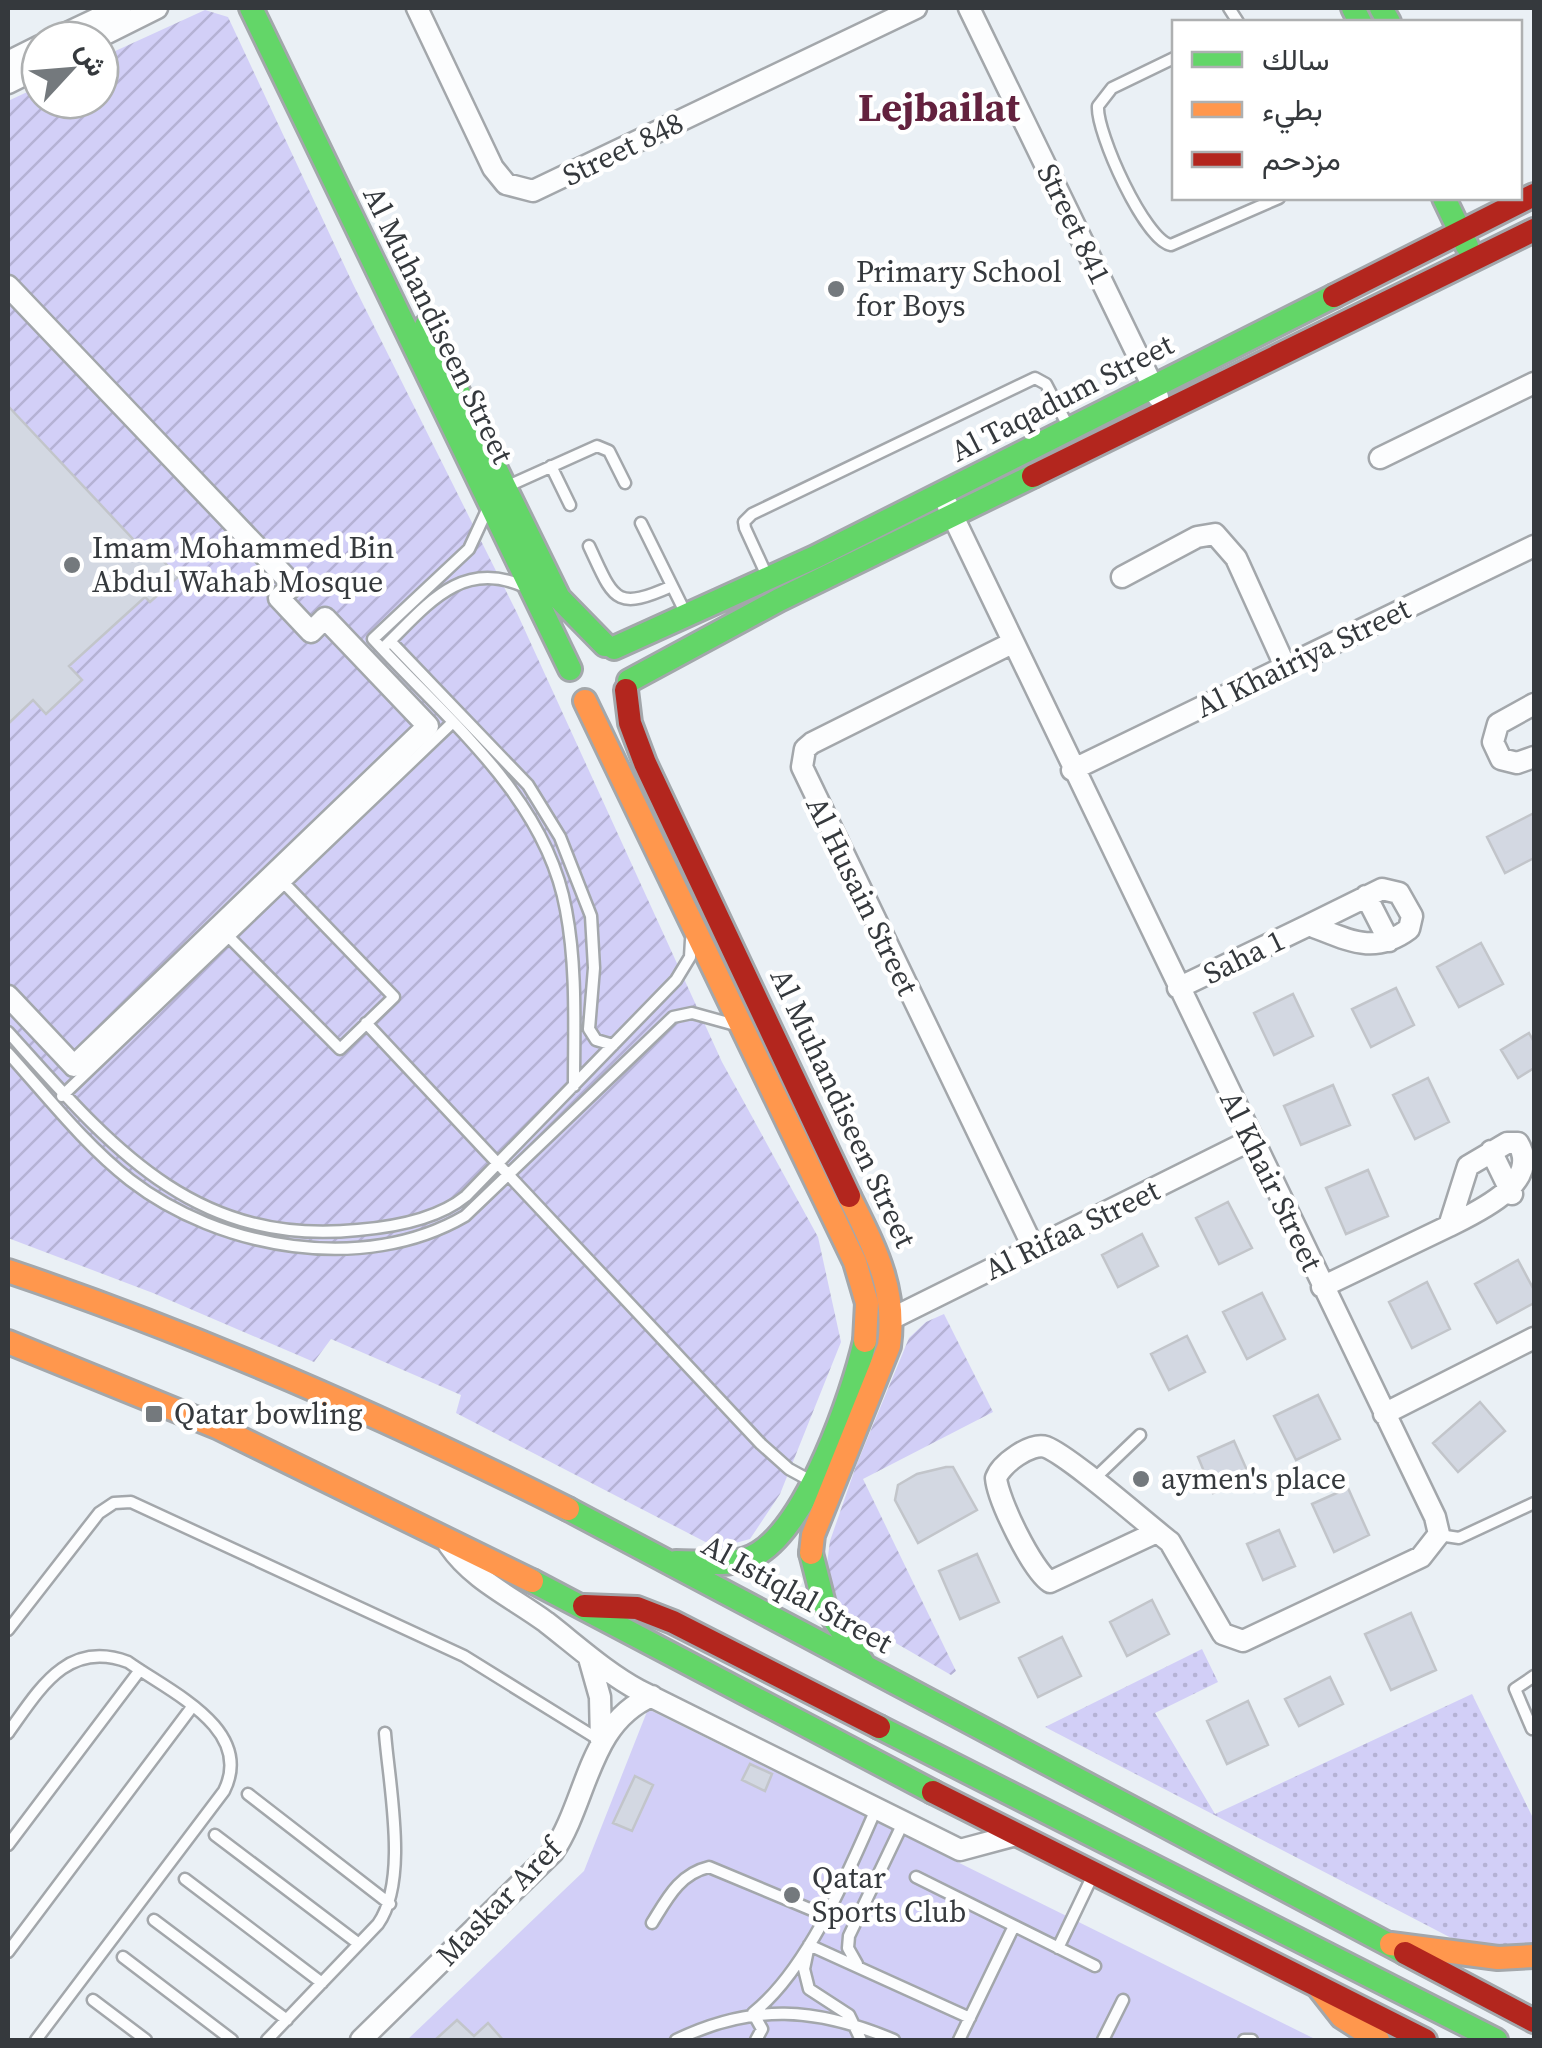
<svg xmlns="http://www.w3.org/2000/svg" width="1542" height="2048" viewBox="0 0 1542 2048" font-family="'Source Serif 4',Vazirmatn,serif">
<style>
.grass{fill:url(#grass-dots)}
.garden{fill:url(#garden-furrows)}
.pitch{fill:#d2cff7}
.building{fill:#d3d8e2;stroke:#c2c5ca;stroke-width:2.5}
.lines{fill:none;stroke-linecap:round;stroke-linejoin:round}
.lane-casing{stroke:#a3a7ab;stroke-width:15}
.street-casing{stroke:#a3a7ab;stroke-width:25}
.fast-casing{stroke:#a3a7ab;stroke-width:28}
.slow-casing{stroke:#a3a7ab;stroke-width:28}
.jam-casing{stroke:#a3a7ab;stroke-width:28}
.lane{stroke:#fcfdfe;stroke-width:10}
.street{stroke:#fcfdfe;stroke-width:20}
.fast{stroke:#63d668;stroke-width:22}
.slow{stroke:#ff974d;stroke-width:22}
.jam{stroke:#b3261e;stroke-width:22}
.poi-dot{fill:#74797d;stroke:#fff;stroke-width:4}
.labels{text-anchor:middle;stroke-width:9;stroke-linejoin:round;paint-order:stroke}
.street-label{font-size:30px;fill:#35393d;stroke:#fff}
.poi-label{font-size:30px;fill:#35393d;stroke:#fff;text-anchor:start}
.district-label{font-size:40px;font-weight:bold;fill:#63213e;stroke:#fff}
</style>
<defs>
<pattern id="grass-dots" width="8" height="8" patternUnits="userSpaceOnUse" patternTransform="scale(2.5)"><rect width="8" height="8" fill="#d2cff7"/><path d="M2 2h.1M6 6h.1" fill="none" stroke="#b5b2d5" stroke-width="1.8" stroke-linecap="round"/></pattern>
<pattern id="garden-furrows" width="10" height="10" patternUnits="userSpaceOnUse" patternTransform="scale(2.5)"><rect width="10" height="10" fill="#d2cff7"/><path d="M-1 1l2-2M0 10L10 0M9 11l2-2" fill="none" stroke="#b5b2d5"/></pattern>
</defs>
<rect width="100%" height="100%" fill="#eaf0f5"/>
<path class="grass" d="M1202 1649 1218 1682 1155 1713 1215 1814 1472 1694 1534 1820V1949L1459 1942 1045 1727Z"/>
<path class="garden" d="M205 10 228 17 353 284 517 613 722 1062 818 1237 841 1342 780 1494 750 1539 717 1548 456 1413 461 1395 331 1339 314 1362 153 1293 8 1238V101L40 86V100H100V58Z
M944 1314 993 1412 863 1479 956 1671 951 1675 849 1616 837 1601 826 1571 830 1541 856 1466 909 1338 926 1322Z"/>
<path class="pitch" d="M648 1709 1317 2040H407L584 1871Z"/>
<path class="building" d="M8 406 148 555 153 550 178 577 150 602 145 597 69 666 82 680 46 714 33 700 8 724Z
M1534 813V858L1505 873 1487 837Z
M1481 943 1503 984 1459 1007 1437 967Z
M1396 988 1414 1025 1371 1047 1352 1009Z
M1293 994 1313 1036 1274 1055 1254 1013Z
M1529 1033 1534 1042V1068L1518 1078 1501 1050Z
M1428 1078 1449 1122 1415 1139 1393 1095Z
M1333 1085 1350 1125 1301 1145 1284 1106Z
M1368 1170 1388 1216 1346 1234 1326 1188Z
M1228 1202 1252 1248 1219 1264 1196 1218Z
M1142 1234 1158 1266 1118 1287 1102 1255Z
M1518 1260 1534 1290V1303L1497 1323 1475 1284Z
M1427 1282 1450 1329 1412 1348 1389 1302Z
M1262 1293 1285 1339 1247 1359 1223 1312Z
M1187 1336 1205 1372 1169 1390 1151 1354Z
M1318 1395 1340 1439 1296 1460 1274 1416Z
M1480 1402 1505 1431 1458 1472 1433 1443Z
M1234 1441 1250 1477 1213 1493 1198 1457Z
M946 1467H953L977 1510 918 1543 895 1500 898 1485 917 1474Z
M1348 1488 1369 1535 1334 1552 1312 1504Z
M1279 1530 1295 1566 1263 1580 1247 1544Z
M977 1554 999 1602 960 1619 939 1571Z
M1152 1600 1169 1634 1127 1656 1110 1622Z
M1411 1613 1436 1670 1391 1690 1365 1634Z
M1062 1637 1081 1676 1038 1697 1019 1658Z
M1330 1677 1343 1704 1299 1726 1285 1699Z
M1248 1701 1268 1745 1227 1764 1207 1721Z
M750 1764 772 1774 765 1791 742 1780Z
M635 1776 653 1785 632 1831 613 1823Z
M457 2020 474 2036 488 2023 503 2040H435Z"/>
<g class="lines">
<g class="lane-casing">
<path id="lane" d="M1229 8 1238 22
M1174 58 1112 88 1098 106C1096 132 1145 241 1171 245L1279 198
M551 466 570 505
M506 487 597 446 609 451 625 483
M487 510 469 549 373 639C446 719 546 797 566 910 577 968 574 1027 574 1086
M641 523 685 612
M589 546C614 599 614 612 672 586
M767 576 745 528 744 522 752 514 1035 378 1046 384 1069 428
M390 641 528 785 560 837 591 916 594 968 589 1029 596 1040 613 1045
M386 645C427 605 461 559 523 586
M228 936 340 1049 394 997 284 883
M366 1023 761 1444 789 1469 811 1481
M8 1032C109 1144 192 1247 358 1230 394 1227 438 1219 466 1196L676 980 690 957 691 940
M8 1053C46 1095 85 1145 130 1180 219 1249 364 1275 465 1216L673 1017 692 1013 739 1026
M62 1096 452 723
M1092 1481 1140 1435
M1439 1535 1459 1538 1534 1503
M8 1630 99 1513 114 1503 131 1502 464 1656 601 1741
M1532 1729 1515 1689 1534 1676
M8 1733C39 1690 67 1639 128 1662 170 1692 255 1729 224 1791L36 2040
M248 1794 390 1904
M215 1835 359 1944
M8 1845 140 1670
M916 1877 1095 1966
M185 1879 322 1983
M154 1920 287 2020
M652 1923C667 1899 679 1874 709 1867L824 1915
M1058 1948 1092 1877
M8 1952 192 1707
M123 1957 232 2040
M857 1964 848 1948 849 1936 903 1823
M93 2000 146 2040
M753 2013C808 1969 848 1873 876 1809
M753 2013 762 2029 756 2040
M267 2040 378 1924C409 1880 389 1786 385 1733
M676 2040C753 2003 816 2007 894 2040
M861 2040 849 2015 809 1989 804 1969 809 1945 970 2018
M959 2040 1014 1926
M1103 2040 1123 2000
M1244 2040H1252"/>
</g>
<g class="street-casing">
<path id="street" d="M417 8 493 168 506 184 533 191 916 8
M969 8 1158 397
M52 40 120 8
M93 40 157 8
M8 62 40 46
M8 83 40 67
M8 286 293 585 279 598 311 632 325 618 428 726 74 1066 8 996
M1380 458 1534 383
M947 504 1435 1517 1439 1534 1421 1557 1243 1641 1223 1634 1170 1542C1144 1522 1071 1457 1046 1447 1031 1442 1001 1464 996 1478 998 1500 1032 1570 1050 1582L1157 1532
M1122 577 1197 537 1215 534 1236 558 1285 666
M1012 643 812 743 805 749 802 767 1034 1249
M1534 704 1498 724 1493 742 1501 759 1517 763 1534 757
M1072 770 1534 546
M1382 889 1399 893 1412 916 1409 929C1373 956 1347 939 1309 925Z
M1366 896 1389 941
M1178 988 1309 925
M1507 1143H1518C1542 1183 1477 1212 1449 1226L1468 1166Z
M1491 1151 1512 1194
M1322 1287 1449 1226
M893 1318 1251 1140
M1384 1414 1534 1338
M449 1545C473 1580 512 1597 546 1622 577 1646 605 1672 640 1691L960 1850 1016 1835
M589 1658 600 1697 601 1741
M361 2040 553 1852C588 1800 588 1723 652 1696"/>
</g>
<g class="fast-casing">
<path id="fast" d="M251 8 570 669
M1353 8 1360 22
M1381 8 1389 22
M1444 198 1467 246
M426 326 559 598 605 645
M614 648 815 557 1334 296
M629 681 779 600 1033 476
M568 1509 1405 1953
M811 1553 824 1604 864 1665
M676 1562C702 1562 736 1568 759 1553 809 1521 852 1397 865 1341
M532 1581 933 1792
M879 1727 1496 2040"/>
</g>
<g class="slow-casing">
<path id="slow" d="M585 701 855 1262 867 1303 865 1341
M8 1271C201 1336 385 1417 568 1509
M8 1342 217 1427 532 1581
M811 1553 813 1535 889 1346C897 1288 874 1247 849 1196
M1391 1944 1498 1958 1534 1956
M1320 1989 1342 2017 1378 2040"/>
</g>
<g class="jam-casing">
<path id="jam" d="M1334 296 1534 195
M1033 476 1534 230
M626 690 630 723 645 763 849 1196
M584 1606 637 1608 673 1622 879 1727
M933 1792 1425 2040
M1405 1953 1534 2021"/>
</g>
<use href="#lane" class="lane"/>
<use href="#street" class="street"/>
<use href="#fast" class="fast"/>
<use href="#slow" class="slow"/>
<use href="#jam" class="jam"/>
</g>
<g class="poi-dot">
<circle cx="836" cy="289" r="10"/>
<circle cx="72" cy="565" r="10"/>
<rect x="144" y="1404" width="20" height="20" rx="5"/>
<circle cx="1141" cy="1479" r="10"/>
<circle cx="792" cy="1895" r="10"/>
</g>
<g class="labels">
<g class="street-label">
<text transform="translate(623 149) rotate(-26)" y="10">Street 848</text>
<text transform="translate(1074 224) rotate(64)" y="10">Street 841</text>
<text transform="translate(438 325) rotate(64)" y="10">Al Muhandiseen Street</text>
<text transform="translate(1062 398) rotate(-27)" y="10">Al Taqadum Street</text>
<text transform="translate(1303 658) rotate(-26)" y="10">Al Khairiya Street</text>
<text transform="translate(862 896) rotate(64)" y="10">Al Husain Street</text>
<text transform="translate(1244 957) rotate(-26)" y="10">Saha 1</text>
<text transform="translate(843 1108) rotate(65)" y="10">Al Muhandiseen Street</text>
<text transform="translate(1271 1181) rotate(64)" y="10">Al Khair Street</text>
<text transform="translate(1072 1230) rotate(-26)" y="10">Al Rifaa Street</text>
<text transform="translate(797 1594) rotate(29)" y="10">Al Istiqlal Street</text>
<text transform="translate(499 1902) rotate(-46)" y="10">Maskar Aref</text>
</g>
<g class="poi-label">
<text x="856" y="282">Primary School<tspan x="856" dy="34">for Boys</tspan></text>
<text x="92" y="558">Imam Mohammed Bin<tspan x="92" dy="34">Abdul Wahab Mosque</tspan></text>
<text x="174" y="1424">Qatar bowling</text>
<text x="1161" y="1489">aymen's place</text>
<text x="812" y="1888">Qatar<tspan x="812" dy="34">Sports Club</tspan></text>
</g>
<g class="district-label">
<text x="939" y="121">Lejbailat</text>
</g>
</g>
<rect width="1542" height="2048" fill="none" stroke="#35393d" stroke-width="20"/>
<rect x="1172" y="20" width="350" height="180" fill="#ffffff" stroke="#aeb0b1" stroke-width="2.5"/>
<rect x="1192" y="52" width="50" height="15" fill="#63d668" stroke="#aeb0b1" stroke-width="2.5"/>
<text x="1262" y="70" font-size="30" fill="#35393d">سالك</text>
<rect x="1192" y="102" width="50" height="15" fill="#ff974d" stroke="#aeb0b1" stroke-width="2.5"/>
<text x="1262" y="120" font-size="30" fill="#35393d">بطيء</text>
<rect x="1192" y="152" width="50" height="15" fill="#b3261e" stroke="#aeb0b1" stroke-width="2.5"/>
<text x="1262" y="170" font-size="30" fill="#35393d">مزدحم</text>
<g transform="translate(70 70) rotate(64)"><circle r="48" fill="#ffffff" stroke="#aeb0b1" stroke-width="2.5"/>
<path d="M0-8L18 38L0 25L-18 38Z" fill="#74797d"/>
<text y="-15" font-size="28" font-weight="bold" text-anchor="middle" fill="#35393d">ش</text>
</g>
</svg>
